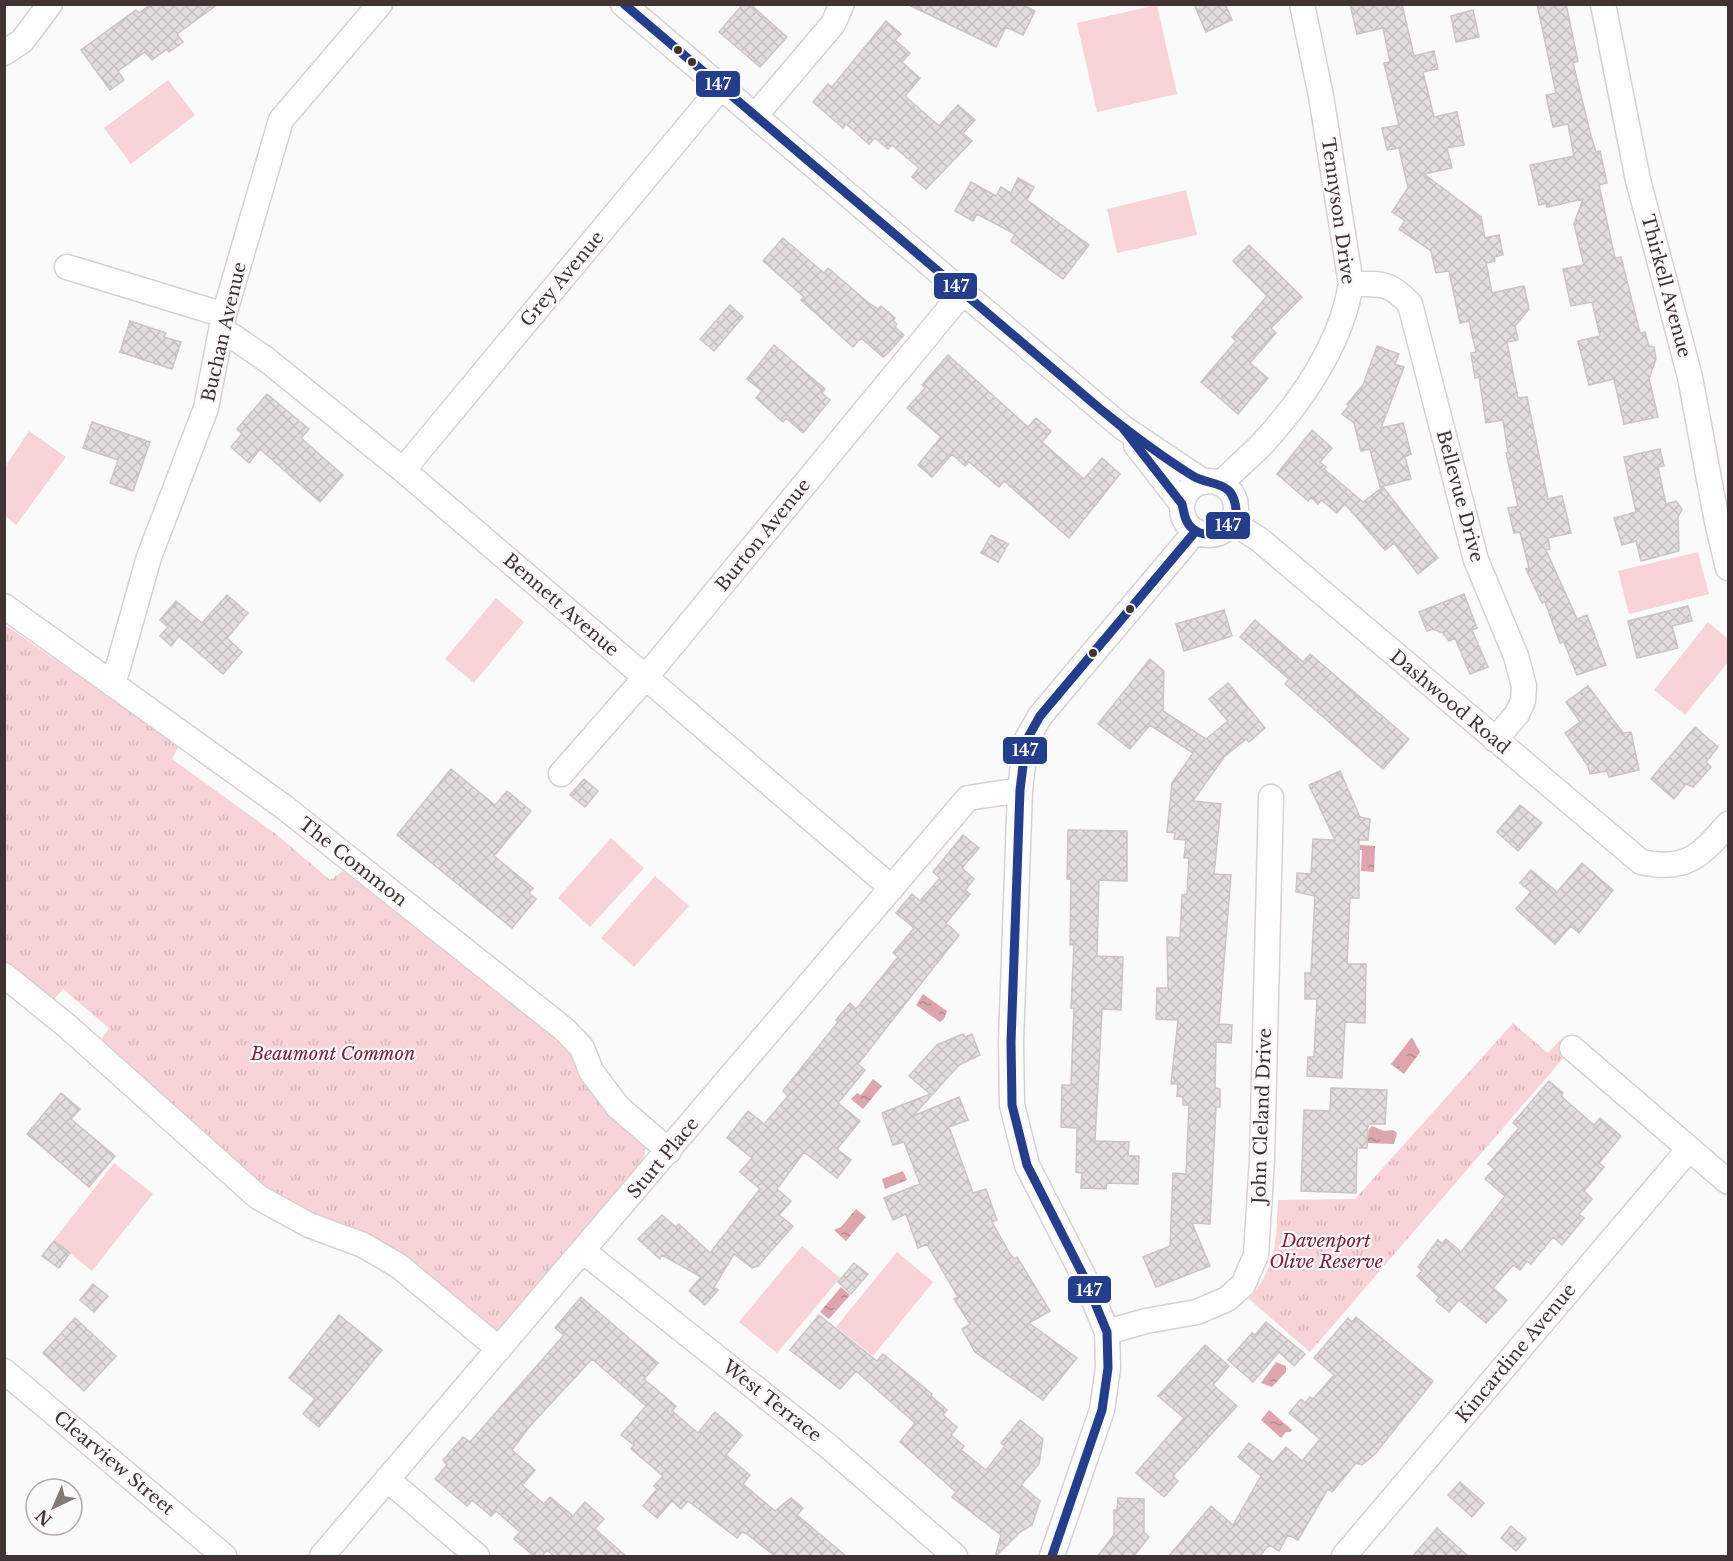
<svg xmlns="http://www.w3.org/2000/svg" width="1733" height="1561" viewBox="0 0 1733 1561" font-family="'Libre Baskerville',serif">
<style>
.green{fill:#f8d3d7}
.park{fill:url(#park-tufts)}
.water{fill:url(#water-ripples)}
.building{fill:url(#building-cross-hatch);stroke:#cbc4c5;stroke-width:1.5}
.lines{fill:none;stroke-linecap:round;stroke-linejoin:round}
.minor-casing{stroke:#d8d1d2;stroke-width:27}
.minor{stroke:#fefefe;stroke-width:24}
.bus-1-casing{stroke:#fafafa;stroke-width:14}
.bus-1{stroke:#243e8c;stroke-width:9}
.bus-dot{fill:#413334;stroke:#fafafa;stroke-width:2}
.labels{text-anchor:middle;stroke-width:4.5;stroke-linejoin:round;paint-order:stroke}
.street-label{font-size:18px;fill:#413334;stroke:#fafafa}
.park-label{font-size:18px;font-style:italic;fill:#7e2037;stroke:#fafafa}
.line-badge{stroke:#fafafa;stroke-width:2}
.badge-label{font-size:16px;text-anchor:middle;font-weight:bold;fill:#fff}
</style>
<defs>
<pattern id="park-tufts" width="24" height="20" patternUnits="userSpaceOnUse" patternTransform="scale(1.5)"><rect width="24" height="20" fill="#f8d3d7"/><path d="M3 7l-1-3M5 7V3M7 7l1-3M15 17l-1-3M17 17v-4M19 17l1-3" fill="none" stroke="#d6b6b9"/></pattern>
<pattern id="water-ripples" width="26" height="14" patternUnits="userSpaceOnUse" patternTransform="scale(1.5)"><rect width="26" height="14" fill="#dda5ad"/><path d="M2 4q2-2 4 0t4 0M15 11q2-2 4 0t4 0" fill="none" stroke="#b5878e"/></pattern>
<pattern id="building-cross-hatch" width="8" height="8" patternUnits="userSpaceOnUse" patternTransform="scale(1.5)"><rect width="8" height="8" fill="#e4ddde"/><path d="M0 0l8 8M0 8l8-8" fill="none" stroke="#c5bebf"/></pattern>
</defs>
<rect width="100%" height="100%" fill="#fafafa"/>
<path class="green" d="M1157 5 1177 94 1097 112 1077 23Z
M168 80 195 115 131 164 104 128Z
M1186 190 1197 235 1117 253 1107 209Z
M29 431 66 457 16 525 5 516V467Z
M1698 552 1709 594 1629 614 1618 571Z
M496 598 524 622 474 683 445 659Z
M1708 622 1728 639V662L1685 715 1654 690Z
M611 838 644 868 590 927 558 898Z
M655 876 689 906 634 967 601 938Z
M114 1163 153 1194 92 1271 54 1240Z
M802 1246 840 1278 777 1353 739 1322Z
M897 1252 933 1282 873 1356 836 1327Z"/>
<path class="park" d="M4 624 179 746 172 759 277 835 330 880 343 871 558 1038 646 1147 643 1162 493 1339 237 1170 100 1041 109 1028 63 989 52 1002 5 966Z
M1513 1023 1548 1053 1561 1039 1572 1048 1310 1352 1249 1299C1277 1265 1276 1242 1278 1200L1355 1199Z"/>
<path class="water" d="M1360 845 1375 846 1374 872 1361 871 1362 850H1360Z
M923 994 947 1011 944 1019 940 1022 916 1005Z
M1412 1037 1420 1052 1404 1074 1391 1064Z
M873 1079 882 1086 863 1109 851 1099 857 1093 861 1095Z
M1372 1126 1384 1131 1393 1130 1397 1133 1394 1144 1367 1143 1369 1129Z
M903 1171 907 1180 885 1189 882 1179Z
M856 1209 866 1217 846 1241 834 1230 841 1227Z
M841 1287 850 1295 829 1319 820 1312Z
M1276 1362 1286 1366V1372L1272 1387 1261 1383Z
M1269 1410 1292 1430 1290 1432H1286L1281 1438 1261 1420Z"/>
<path class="building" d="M151 4H218L177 34 183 42 169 52 167 49 152 60 145 52 118 71 124 80 110 90 81 50 136 10 139 13Z
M743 4H750L787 37 760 67 719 32Z
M907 4H1021L1035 11 1023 35 1006 27 996 47Z
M1194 4H1225L1232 20 1206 32Z
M1350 4H1402L1414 56 1434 51 1438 69 1423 72 1434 117 1457 112 1464 145 1447 148 1452 168 1424 174 1481 217 1485 238 1499 235 1503 255 1494 257 1495 261 1486 263 1492 293 1524 286 1529 309 1515 326 1518 340 1507 342 1518 398 1527 397 1548 499 1562 496 1571 533 1548 538 1550 549 1546 550 1577 619 1587 615 1606 665 1577 675 1564 642 1560 643 1545 602 1542 603 1526 569 1529 568 1520 532 1514 533 1508 508 1518 506 1506 453 1508 452 1503 420 1486 423 1479 377 1475 378 1471 353 1476 352 1469 321 1460 323 1449 271 1436 273 1431 251 1399 229 1405 221 1392 212 1408 188 1399 148 1387 150 1382 128 1399 125 1384 63 1390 62 1383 28 1357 34Z
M1537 4H1566L1578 61 1573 63 1591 136 1596 152 1600 151 1607 183 1599 185 1615 258 1621 257 1640 333 1645 332 1649 346 1654 347 1656 359 1649 379 1658 417 1624 424 1614 379 1589 385 1578 341 1600 336 1592 302 1571 306 1563 269 1584 265 1574 224 1583 199 1547 207 1546 203 1539 205 1530 165 1574 156 1568 124 1553 127 1546 95 1556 93Z
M1473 10 1479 37 1456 42 1451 16Z
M886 21 901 34 895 40 910 53 902 62 920 78 905 96 939 126 958 105 975 120 963 133 972 141 926 189 912 177 919 168 892 145 888 149 875 138 869 144 846 124 843 128 813 102 828 84 832 87Z
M1018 178 1034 187 1027 200 1089 245 1063 279 1011 241 1015 234 977 214 973 221 955 211 971 182 996 196 1001 187 1011 193Z
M783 238 824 273 828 268 870 304 878 309 881 306 895 318 893 321 897 324 895 327 904 335 888 353 883 357 861 338 853 347 801 300 804 297 763 261Z
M1249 245 1302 297 1271 328 1276 333 1250 363 1268 378 1238 414 1201 382 1236 341 1232 337 1267 296 1233 261Z
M730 305 743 317 714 351 700 339Z
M130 321 166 333 164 337 181 342 172 369 120 352Z
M774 345 825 389 822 393 830 400 803 433 786 418 783 422 756 398 762 391 747 379Z
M1377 346 1399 354 1395 364 1404 367 1381 428 1403 423 1411 454 1405 457 1411 479 1380 487 1370 449 1361 451 1354 423 1342 414 1349 406 1347 404 1363 385Z
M948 355 1028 427 1036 418 1051 431 1042 442 1084 479 1102 458 1120 474 1069 538 1004 481 999 487 969 462 965 466 952 454 932 477 918 465 941 437 907 408 925 388 922 385Z
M267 394 309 429 301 438 343 475 320 502 260 449 249 463 231 447 242 434 237 429Z
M92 422 150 442 133 491 110 483 118 460 83 448Z
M1312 430 1332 448 1320 462 1326 467 1324 469 1363 502 1383 487 1438 558 1418 574 1394 543 1385 550 1345 504 1337 513 1321 500 1318 504 1311 497 1308 501 1277 474Z
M1660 449 1664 466 1658 467 1666 504 1676 501 1682 509 1678 517 1679 551 1641 561 1636 541 1622 545 1614 518 1636 512 1624 457Z
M991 535 1008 544 998 562 981 553Z
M1464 594 1477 628 1472 630 1488 667 1470 674 1455 638 1449 641 1443 633 1433 629 1427 631 1419 612Z
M227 595 248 613 227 638 242 652 223 674 179 636 171 646 160 636 168 627 160 620 176 601 202 623Z
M1688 606 1692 621 1672 626 1678 648 1637 658 1628 621Z
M1224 610 1232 636 1184 651 1176 624Z
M1255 620 1303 662 1310 654 1409 739 1383 769 1285 684 1289 679 1240 637Z
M1150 659 1164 671 1163 711 1206 739 1228 721 1209 699 1228 683 1265 728 1249 742 1246 739 1224 757 1193 801 1221 804 1214 874 1231 875 1219 1024 1232 1025 1231 1043 1216 1042 1215 1088 1220 1089V1107H1216L1210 1224 1192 1223 1210 1266 1156 1287 1143 1257 1170 1246 1173 1173 1186 1174 1189 1105H1183V1097L1177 1096 1178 1084H1171L1178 1020 1156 1019 1157 988H1168L1167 937 1180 938 1182 895 1187 894 1189 858H1184L1186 840 1174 839 1175 833 1167 832 1172 783 1193 753 1150 725 1130 749 1098 724Z
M1588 686 1623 733 1631 732 1639 770 1609 777 1607 771 1590 774 1588 766 1565 733 1580 722 1566 702Z
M1695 727 1718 747 1706 762 1711 767 1693 787 1686 784 1674 799 1651 779Z
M451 769 495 805 507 791 531 811 494 856 533 888 529 893 536 899 512 928 397 835Z
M1340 771 1360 817 1370 819 1368 840H1359V898H1350L1347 964H1366L1365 1023 1345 1022 1342 1078 1307 1076 1308 1057H1314L1317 999H1305V973H1311L1315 896 1296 892 1297 873 1311 874 1313 839 1335 840 1309 785Z
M584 779 598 791 585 807 570 795Z
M1520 805 1542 823 1518 851 1497 832Z
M1068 830 1127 831V881L1099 880 1097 956 1123 957 1121 1010 1102 1009 1095 1141 1129 1142 1128 1156H1139L1138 1184 1107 1183 1106 1189 1081 1188 1082 1173 1076 1172 1077 1128 1061 1127 1062 1085H1071L1074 1008H1071L1074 945H1070L1071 879H1067Z
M963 835 979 848 962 868 974 879 965 890 970 894 946 923 959 935 858 1064 865 1070 838 1103 860 1121 837 1149 851 1160 837 1178 804 1152 777 1189 791 1201 779 1215 793 1226 758 1266 752 1268 734 1254 714 1287 718 1290 705 1305 689 1291 701 1277 662 1255 660 1259 638 1239 662 1215 676 1227 679 1224 710 1253 760 1189 740 1172 752 1158 727 1138 748 1111 764 1124 788 1096 783 1091 838 1022 836 1020 850 1003 856 1009 898 957 893 953 914 928 896 913 912 894 920 901 940 878 933 872Z
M1582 863 1613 890 1579 933 1571 926 1555 944 1516 909 1531 892 1520 883 1531 870 1557 892Z
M963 1034 965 1037 972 1034 980 1055 959 1065 913 1116 959 1097 968 1120 949 1127 973 1193 986 1189 997 1220 992 1222 1010 1254 1014 1259 1017 1257 1050 1311 1029 1323 1077 1358 1043 1400 975 1352 962 1329 970 1324 954 1299 958 1297 927 1244 918 1248 906 1214 893 1220 884 1198 920 1184 904 1142 893 1145 882 1113 930 1094 909 1076 937 1045Z
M1549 1081 1563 1093 1561 1096 1594 1125 1600 1118 1621 1136 1599 1163 1604 1167 1584 1191 1592 1199 1579 1214 1584 1218 1562 1245 1553 1237 1531 1264 1527 1261 1520 1270 1513 1265 1493 1288 1507 1300 1486 1323 1459 1300 1449 1312 1436 1301 1439 1297 1417 1276 1422 1271 1418 1267 1438 1240 1442 1244 1446 1239 1461 1252 1505 1196 1485 1179 1494 1169 1488 1164 1519 1128 1513 1123Z
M1331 1088 1387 1090 1385 1124H1368L1367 1148H1357L1356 1193 1301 1191 1304 1110 1330 1111Z
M61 1093 80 1109 71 1119 115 1156 89 1187 27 1134Z
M54 1241 70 1253 59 1268 42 1256Z
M854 1263 868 1274 851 1294 838 1282Z
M93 1284 108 1296 94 1312 80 1300Z
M581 1297 658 1363 644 1379 676 1406 672 1411 698 1433 715 1412 742 1435 726 1455 750 1475 743 1484 775 1511 791 1498 803 1508 797 1515 847 1557H776L747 1534 742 1532 737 1538 688 1501 681 1509 672 1501 657 1518 643 1506 657 1489 654 1486 663 1476 631 1449 634 1445 621 1435 646 1406 592 1359 530 1426 512 1450 535 1470 522 1485 544 1504 550 1497 573 1516 585 1502 604 1519 595 1529 627 1557H555L547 1550 541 1557H535L514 1539 520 1532 496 1511 491 1516 472 1500 467 1506 435 1479 447 1465 443 1460 463 1437 470 1442 564 1335 555 1328Z
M339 1315 382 1350 319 1427 303 1414 315 1399 289 1378Z
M819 1315 877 1361 883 1354 932 1394 931 1396 947 1410 943 1415 957 1427 951 1435 964 1446 961 1450 986 1470 1005 1446 1001 1443 1020 1420 1043 1439 1039 1464 1021 1485 1040 1501 1032 1525 1020 1532 995 1557 1001 1535 952 1497 956 1492 900 1442 915 1423 856 1371 840 1389 790 1350Z
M1356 1317 1433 1381 1375 1454 1362 1465 1356 1463 1332 1492 1328 1489 1298 1540 1288 1535 1279 1551 1269 1545 1259 1557H1168L1211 1506 1233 1525 1261 1476 1238 1457 1249 1443 1273 1462 1286 1447 1302 1461 1320 1439 1289 1413 1301 1399 1305 1403 1310 1397 1313 1399 1334 1375 1314 1358 1348 1318 1352 1322Z
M75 1318 116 1356 84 1391 43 1353Z
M1266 1322 1305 1354 1294 1366 1279 1352 1253 1382 1228 1360 1252 1333 1255 1335Z
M1205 1345 1229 1366 1213 1385 1237 1406 1173 1476 1178 1481 1164 1497 1136 1473 1184 1418 1158 1396Z
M1460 1482 1484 1503 1472 1517 1448 1495Z
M1118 1498 1144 1499V1532L1149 1537 1133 1557H1097L1114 1535V1510H1117Z
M1511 1526 1526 1539 1516 1551 1501 1538Z
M1437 1528 1469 1557H1412Z"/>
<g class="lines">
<g class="minor-casing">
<path id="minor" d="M623 4 1122 427 1204 482
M1603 4 1638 180 1690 377 1717 522 1728 568
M4 53 22 41 50 4
M755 116 833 24 842 4
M67 267 224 315
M1351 284C1380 284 1389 281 1410 304L1476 560 1516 656 1524 686 1523 701 1517 714 1495 740
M221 334 232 336 267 360 403 470 892 888
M1136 445 1182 504
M403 470 721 87
M1182 508a27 27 0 1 1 54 0a27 27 0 1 1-54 0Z
M1221 484C1234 469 1250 457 1263 443 1304 398 1341 344 1351 284L1321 96 1302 4
M1232 522 1260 540 1641 862C1685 872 1701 856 1728 824
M4 606 284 807 565 1030 582 1048 591 1071 618 1107 669 1151
M113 685 149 557 206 408 224 315 281 120 380 4
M561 774 645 678 963 292
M4 975 67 1026 258 1197 309 1225 363 1245 399 1266 499 1349
M1572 1048 1728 1182
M583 1251 827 1445 955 1556
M1107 1332 1146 1321 1197 1312 1227 1299 1243 1285 1256 1255 1262 1159 1271 797
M4 1371 224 1556
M387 1479 477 1556
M322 1556 968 798 1020 790
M1052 1556 1102 1410 1108 1368 1107 1332 1085 1279 1027 1165 1012 1105 1011 1042 1020 790 1026 741 1040 716 1195 532
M1344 1556 1689 1149"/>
</g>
<use href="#minor" class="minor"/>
<g class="bus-1-casing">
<path id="bus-1" d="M624 4 812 164
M624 4 812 164
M812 164 1099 408
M812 164 1099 408
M1099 408C1129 432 1161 456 1193 476 1204 483 1219 482 1228 490 1233 494 1236 504 1236 511 1234 530 1208 541 1193 529 1185 523 1184 513 1182 504L1122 427Z
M1052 1556 1102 1410 1108 1368 1107 1332 1085 1279 1027 1165 1012 1105 1011 1042 1020 790 1026 741 1040 716 1195 532"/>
</g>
<use href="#bus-1" class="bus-1"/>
</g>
<g class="bus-dot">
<circle cx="678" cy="50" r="5"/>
<circle cx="692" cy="62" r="5"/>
<circle cx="1130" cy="609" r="5"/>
<circle cx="1093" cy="653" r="5"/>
</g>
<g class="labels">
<g class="street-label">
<text transform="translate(1338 211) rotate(82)" y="6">Tennyson Drive</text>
<text transform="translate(562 279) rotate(-50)" y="6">Grey Avenue</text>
<text transform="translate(1666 286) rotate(75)" y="6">Thirkell Avenue</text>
<text transform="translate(224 332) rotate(-77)" y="6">Buchan Avenue</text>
<text transform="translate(1460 496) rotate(75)" y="6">Bellevue Drive</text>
<text transform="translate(763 535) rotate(-51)" y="6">Burton Avenue</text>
<text transform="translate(561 605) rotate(41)" y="6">Bennett Avenue</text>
<text transform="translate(1450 702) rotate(40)" y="6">Dashwood Road</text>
<text transform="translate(353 862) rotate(38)" y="6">The Common</text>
<text transform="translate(1262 1116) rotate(-88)" y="6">John Cleland Drive</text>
<text transform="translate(663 1158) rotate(-50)" y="6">Sturt Place</text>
<text transform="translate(1516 1353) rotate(-50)" y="6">Kincardine Avenue</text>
<text transform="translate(772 1401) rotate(38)" y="6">West Terrace</text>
<text transform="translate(114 1463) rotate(40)" y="6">Clearview Street</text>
</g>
<g class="park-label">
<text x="333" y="1060">Beaumont Common</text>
<text x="1326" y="1247">Davenport<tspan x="1326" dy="21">Olive Reserve</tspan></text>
</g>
</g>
<g class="line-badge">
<rect x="695" y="70" width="46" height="28" rx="6" fill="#243e8c"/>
<rect x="933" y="272" width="45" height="28" rx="6" fill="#243e8c"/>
<rect x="1205" y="511" width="46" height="29" rx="6" fill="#243e8c"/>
<rect x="1002" y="736" width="46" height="29" rx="6" fill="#243e8c"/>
<rect x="1067" y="1275" width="45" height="29" rx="6" fill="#243e8c"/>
</g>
<g class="badge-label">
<text x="718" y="90">147</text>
<text x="956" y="292">147</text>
<text x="1228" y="531">147</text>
<text x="1025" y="756">147</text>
<text x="1089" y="1296">147</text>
</g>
<rect width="1733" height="1561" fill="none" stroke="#413334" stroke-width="12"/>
<g transform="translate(54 1507) rotate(224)"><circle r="28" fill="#fafafa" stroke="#b0aaab" stroke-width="1.5"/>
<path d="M0-4.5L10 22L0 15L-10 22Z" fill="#827979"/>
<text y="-9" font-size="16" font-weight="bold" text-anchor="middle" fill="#413334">N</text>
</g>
</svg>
